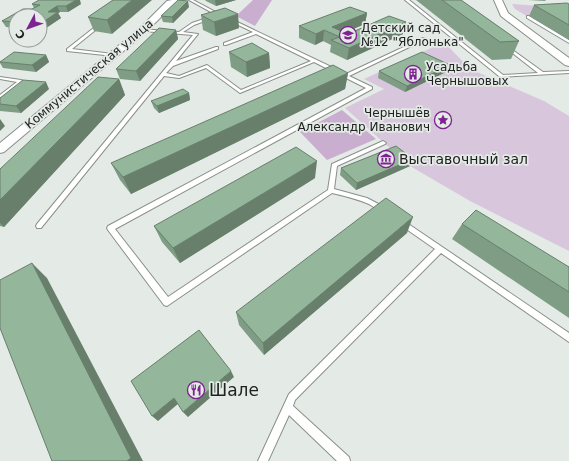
<svg xmlns="http://www.w3.org/2000/svg" width="569" height="461" viewBox="0 0 569 461" font-family="'DejaVu Sans',sans-serif">
<style>
.green{fill:#d8c7dc}
.forest{fill:#c9aecf}
.lines{fill:none;stroke-linecap:round;stroke-linejoin:round}
.service-casing{stroke:#8a8f8a;stroke-width:2}
.minor-casing{stroke:#8a8f8a;stroke-width:2}
.tertiary-casing{stroke:#8a8f8a;stroke-width:2}
.service{fill:#fff;fill-rule:evenodd}
.minor{fill:#fff;fill-rule:evenodd}
.tertiary{fill:#fff;fill-rule:evenodd}
.wall{fill:#7f9d85}
.shaded-wall{fill:#687f6c}
.building{fill:#94b69b;stroke:#687f6c}
.labels{text-anchor:middle;stroke-width:3.5;stroke-linejoin:round;paint-order:stroke}
.far-poi-label{font-size:12px;fill:#202221;stroke:#e4eae5;text-anchor:start}
.far-street-label{font-size:12px;fill:#202221;stroke:#e4eae5}
.poi-label{font-size:14px;fill:#202221;stroke:#e4eae5;text-anchor:start}
.near-poi-label{font-size:17px;fill:#202221;stroke:#e4eae5;text-anchor:start}
</style>
<rect width="100%" height="100%" fill="#e4eae5"/>
<path class="green" d="M512 4 569 8V41L515 9Z
M444 42 470 69 544 101 569 116V251L470 201 410 166 345 108 384 89 364 79Z"/>
<path class="forest" d="M253 0H272L255 26 236 16Z
M342 110 376 139 327 160 300 132Z"/>
<g class="lines">
<g class="service-casing">
<path id="service" d="M189 0H193L223 16 220 17Z
M405 0H409L503 75 538 73 506 48 505 47 507 46 543 72 569 71V73L500 77Z
M527 16H529L569 40V43L527 18Z
M210 17 213 18 194 25 183 32 198 34 176 61 216 47H218V49L173 66 166 73 179 76 207 65 241 90 311 61 256 34 226 45H224V43L253 32 230 21 231 19 346 74 423 38 426 39 349 76 372 87V89L115 229 168 297 328 190 332 164 383 141 386 143 385 144 337 166 334 189 367 198 386 208 387 210 386 212C380 213 375 207 369 204 357 199 345 196 332 193L167 306 164 305 108 230 107 228 108 226 366 88 314 62 240 93 206 68 179 78 164 76 41 228H37L36 226 37 224 193 35 143 31H142V29L179 32 192 23Z
M100 23 103 24 72 49 113 54 115 55 114 56 67 51V49Z
M0 77 21 80 23 81 0 98V95L17 82 0 79Z
M401 219 569 333V342L441 253 295 400 293 406 349 457 350 461H337L289 415 268 461H258L289 394 435 249 399 224 398 222 399 220Z"/>
</g>
<g class="minor-casing">
<path id="minor" d="M172 0H181L173 5 146 32 4 152 0 153V143L140 28 167 1Z"/>
</g>
<g class="tertiary-casing">
<path id="tertiary" d="M494 0H502L508 13 569 58V66L565 65 501 16Z"/>
</g>
<use href="#service" class="service"/>
<use href="#minor" class="minor"/>
<use href="#tertiary" class="tertiary"/>
</g>
<path class="wall" d="M113 0 112 34 94 31 88 17Z
M205 0H236L216 6 206 1Z
M416 0H461L519 41 511 59 492 60Z
M528 0H546L545 1Z
M32 4H81L68 12H60L58 13 61 18 43 30H40V16H16V28L6 27 2 21 32 9 34 8Z
M569 4V40L529 16 534 5Z
M189 7 173 23 163 22 161 16Z
M367 13 365 24 345 32 348 34 406 22 403 34 347 60 330 52 331 45 323 41 315 45 299 38V26Z
M201 15 239 28 216 36 203 30Z
M176 30 178 39 140 81 120 79 116 69Z
M229 52 269 53 270 68 247 77 231 67Z
M46 55 49 62 36 72 3 68 0 63V61Z
M450 65 448 71 405 92 378 78 379 71Z
M348 73 345 89 131 194 120 180 111 163Z
M119 79 125 95 4 227 0 226V169Z
M49 89 21 113 0 111V104Z
M189 93 190 100 159 113 154 108 151 101Z
M410 166 356 190 340 175 341 168Z
M315 178 180 263 162 242 154 226Z
M462 224 569 267V318L452 239Z
M407 233 264 355 239 325 236 312Z"/>
<path class="shaded-wall" d="M76 0H80L81 4 68 12 66 6Z
M132 0H152L112 34 107 20Z
M215 0H236L216 6Z
M188 1 189 7 173 23 172 17Z
M57 6 60 12 58 13 61 18 43 30 40 24 48 12Z
M367 13 365 24 337 36 332 27Z
M238 14 239 28 216 36 214 22Z
M406 22 403 34 347 60 349 48Z
M176 30 178 39 140 81 136 71Z
M324 30 323 41 315 45 316 34Z
M269 53 270 68 247 77 246 62Z
M46 55 49 62 36 72 32 65Z
M450 65 448 71 405 92 407 86Z
M348 73 345 89 131 194 123 177Z
M119 79 125 95 4 227 0 223V200Z
M46 82 49 89 21 113 16 106Z
M189 93 190 100 159 113 157 106Z
M0 119 5 126 0 131Z
M413 159 410 166 356 190 357 183Z
M317 161 315 178 180 263 173 248Z
M413 217 407 233 264 355 263 343Z
M32 263 47 278 143 461H127Z
M231 371 234 377 188 417 183 412Z
M174 398 179 403 158 421 152 416Z"/>
<path class="building" d="M39 0H76L66 6H57L48 12H58L40 24V16H16V22L2 21 23 9H32L40 5 32 4Z
M113 0H132L107 20 88 17Z
M178 0 188 1 172 17 161 16Z
M442 0H461L519 41 500 42Z
M567 3 569 4V25L534 5Z
M350 7 367 13 332 27 348 34 389 16 406 22 349 48 331 40 340 37 324 30 316 34 299 26Z
M225 8 238 14 214 22 201 15Z
M159 28 176 30 136 71 116 69Z
M252 43 269 53 246 62 229 52Z
M14 52 46 55 32 65 0 62Z
M422 52 450 65 407 86 379 71Z
M333 65 348 73 123 177 111 163Z
M98 77 119 79 0 200V169Z
M23 80 46 82 16 106 0 104V98Z
M183 89 189 93 157 106 151 101Z
M396 146 413 159 357 183 341 168Z
M296 147 317 161 173 248 154 226Z
M386 198 413 217 263 343 236 312Z
M476 210 569 267V292L462 224Z
M32 263 131 458 127 461H52L0 328V280Z
M199 330 231 371 183 412 174 398 152 416 131 381Z"/>
<defs>
<g id="school-ring" transform="scale(0.9)"><circle r="9.5" fill="#e4eae5" stroke="#7e2492" stroke-width="1.5"/><path d="M0-5L7-2L0 1L-7-2ZM-4 1L0 2.5L4 1V4Q0 6-4 4Z" fill="#7e2492"/></g>
<g id="building-ring" transform="scale(0.9)"><circle r="9.5" fill="#e4eae5" stroke="#7e2492" stroke-width="1.5"/><path d="M-4-6H4V6H1V3H-1V6H-4ZM-2.5-4.3h1.7v1.8h-1.7ZM.8-4.3h1.7v1.8H.8ZM-2.5-1h1.7V.8h-1.7ZM.8-1h1.7V.8H.8Z" fill="#7e2492"/></g>
<g id="sight-ring" transform="scale(0.9)"><circle r="9.5" fill="#e4eae5" stroke="#7e2492" stroke-width="1.5"/><path d="M0-6L1.8-2.2L6-1.7L2.9 1.2L3.7 5.4L0 3.3L-3.7 5.4L-2.9 1.2L-6-1.7L-1.8-2.2Z" fill="#7e2492"/></g>
<g id="museum-ring" transform="scale(0.9)"><circle r="9.5" fill="#e4eae5" stroke="#7e2492" stroke-width="1.5"/><path d="M0-6L6-3V-2H-6V-3ZM-5-1h2V3h-2ZM-1-1h2V3h-2ZM3-1h2V3H3ZM-6 4H6V6H-6Z" fill="#7e2492"/></g>
<g id="restaurant-ring" transform="scale(0.9)"><circle r="9.5" fill="#e4eae5" stroke="#7e2492" stroke-width="1.5"/><path d="M-5-6h1v4h1v-4h1v4h1v-4h1v5L-1.5 .5V6h-2V.5L-5-1ZM5-6V6H3V1.5H1.5Q1.5-4 5-6Z" fill="#7e2492"/></g>
</defs>
<g fill-rule="evenodd">
<use href="#school-ring" x="348" y="35"/>
<use href="#building-ring" x="413" y="74"/>
<use href="#sight-ring" x="443" y="120"/>
<use href="#museum-ring" x="386" y="159"/>
<use href="#restaurant-ring" x="196" y="390"/>
</g>
<g class="labels">
<g class="far-poi-label">
<text x="361" y="32">Детский сад<tspan x="361" dy="14">№12 "Яблонька"</tspan></text>
<text x="426" y="71">Усадьба<tspan x="426" dy="14">Чернышовых</tspan></text>
<text x="430" y="117" text-anchor="end">Чернышёв<tspan x="430" dy="14">Александр Иванович</tspan></text>
</g>
<g class="far-street-label">
<text transform="translate(89 74) rotate(-40)" y="4">Коммунистическая улица</text>
</g>
<g class="poi-label">
<text x="399" y="164">Выставочный зал</text>
</g>
<g class="near-poi-label">
<text x="209" y="396">Шале</text>
</g>
</g>
<g transform="translate(28 28) rotate(229)"><circle r="19" fill="#e4eae5" stroke="#969a97"/>
<path d="M0-3L7 15L0 10L-7 15Z" fill="#7e2492"/>
<text y="-6" font-size="11" font-weight="bold" text-anchor="middle" fill="#202221">С</text>
</g>
</svg>
